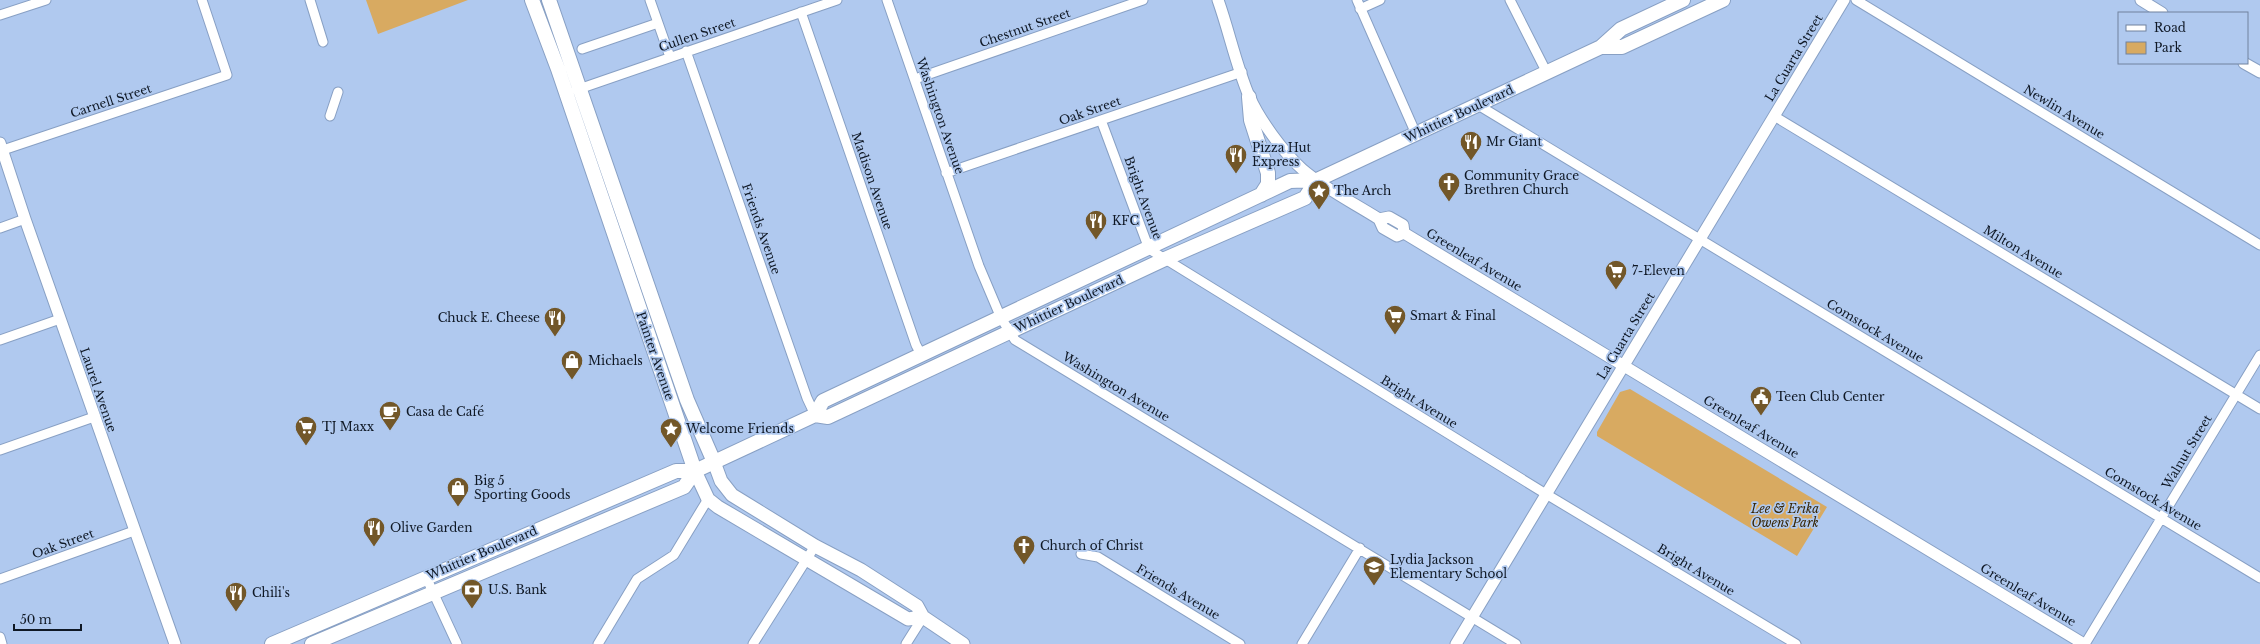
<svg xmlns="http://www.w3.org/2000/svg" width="2260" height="644" viewBox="0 0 2260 644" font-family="'Libre Baskerville',serif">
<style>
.green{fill:#d8aa61}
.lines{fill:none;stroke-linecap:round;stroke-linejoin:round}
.minor-casing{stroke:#88a0c4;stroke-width:11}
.tertiary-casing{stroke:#88a0c4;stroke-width:13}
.secondary-casing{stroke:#88a0c4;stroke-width:15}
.primary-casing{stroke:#88a0c4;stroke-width:16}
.minor{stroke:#fff;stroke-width:9}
.tertiary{stroke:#fff;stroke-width:11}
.secondary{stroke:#fff;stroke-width:13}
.primary{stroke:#fff;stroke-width:14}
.labels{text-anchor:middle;stroke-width:3.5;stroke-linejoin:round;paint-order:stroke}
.street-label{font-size:12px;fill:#0f1825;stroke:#b0c9ef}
.poi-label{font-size:12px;fill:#0f1825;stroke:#b0c9ef;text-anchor:start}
.park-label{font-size:12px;font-style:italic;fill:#372504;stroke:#b0c9ef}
</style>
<rect width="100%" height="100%" fill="#b0c9ef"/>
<path class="green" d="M366 0H468L378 34Z
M1630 389 1827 507 1797 556 1597 436V432L1620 392Z"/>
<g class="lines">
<g class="minor-casing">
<path id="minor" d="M310 0 323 42
M650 0 670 57
M887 0 979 266 1001 318 1015 340 1516 644
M1357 0 1416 134
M1510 0 1547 73
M1856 0 2260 245
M1360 9 1380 0
M801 12 916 345 922 356
M0 15 46 0
M582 49 658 23
M686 51 807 398 815 415
M915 79 1143 0
M576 90 837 0
M1478 105 2260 578
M330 116 338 92
M1774 116 2260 409
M1101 120 1149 249 1546 494 1796 644
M3 150 227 75 202 0
M946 173 1242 72
M0 228 25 219
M0 340 60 319
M0 450 94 417
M1081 554 1098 557 1240 644
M426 577 457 644
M0 579 134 531
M0 637 2 644
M598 644 637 579 674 555 708 499
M753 644 815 546
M906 644 923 617
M1302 644 1360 548
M2085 644 2260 355"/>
</g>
<g class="tertiary-casing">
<path id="tertiary" d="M1218 0C1229 31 1236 65 1249 96 1259 119 1283 152 1302 169 1325 189 1354 203 1379 219L1383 228 1397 236 1404 233
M2141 0 2162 13
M2244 63 2260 72
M0 143 25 219 175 644
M1379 219 1389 217 1403 225 1404 233 2084 644
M1456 644 1844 0"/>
</g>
<g class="secondary-casing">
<path id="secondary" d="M714 462 721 481 732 495 815 546 861 570 917 606 923 617 963 644
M695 471 708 499 718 507 908 619 923 617"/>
</g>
<g class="primary-casing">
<path id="primary" d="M532 0 558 69 695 471
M549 0 687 400 714 462
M1601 47H1622L1723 0
M1249 97 1251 120 1268 173V184L1261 195
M815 415 828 417 1165 259 1305 198 1317 180
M272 644 676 471H695L815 415 823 401 1290 181 1317 180 1601 47 1621 29 1683 0
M312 644 684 487 695 471"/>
</g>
<use href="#minor" class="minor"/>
<use href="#tertiary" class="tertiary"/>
<use href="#secondary" class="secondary"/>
<use href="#primary" class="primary"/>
</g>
<defs>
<g id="restaurant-pin" transform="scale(1.15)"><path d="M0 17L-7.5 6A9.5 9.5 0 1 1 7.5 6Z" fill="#725729" stroke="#b0c9ef"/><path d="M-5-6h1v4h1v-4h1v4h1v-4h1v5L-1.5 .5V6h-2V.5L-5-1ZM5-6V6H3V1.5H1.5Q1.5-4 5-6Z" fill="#fff"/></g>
<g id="church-pin" transform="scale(1.15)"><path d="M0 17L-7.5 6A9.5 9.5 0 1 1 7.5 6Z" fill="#725729" stroke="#b0c9ef"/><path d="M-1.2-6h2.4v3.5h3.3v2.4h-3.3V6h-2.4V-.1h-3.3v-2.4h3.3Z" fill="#fff"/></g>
<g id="sight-pin" transform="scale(1.15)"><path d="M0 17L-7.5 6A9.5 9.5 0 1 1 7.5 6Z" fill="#725729" stroke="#b0c9ef"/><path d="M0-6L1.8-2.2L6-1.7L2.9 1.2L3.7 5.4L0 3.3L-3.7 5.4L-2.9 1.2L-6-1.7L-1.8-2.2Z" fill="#fff"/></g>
<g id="supermarket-pin" transform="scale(1.15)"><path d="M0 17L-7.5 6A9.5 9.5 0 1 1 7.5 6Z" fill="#725729" stroke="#b0c9ef"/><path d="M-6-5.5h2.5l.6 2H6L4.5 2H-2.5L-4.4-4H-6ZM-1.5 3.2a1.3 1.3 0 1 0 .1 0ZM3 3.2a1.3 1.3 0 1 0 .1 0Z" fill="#fff"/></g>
<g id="shop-pin" transform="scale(1.15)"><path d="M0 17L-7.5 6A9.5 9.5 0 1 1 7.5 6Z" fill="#725729" stroke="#b0c9ef"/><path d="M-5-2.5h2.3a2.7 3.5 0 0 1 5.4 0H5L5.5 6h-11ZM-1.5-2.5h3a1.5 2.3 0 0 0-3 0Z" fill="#fff"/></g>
<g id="civic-pin" transform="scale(1.15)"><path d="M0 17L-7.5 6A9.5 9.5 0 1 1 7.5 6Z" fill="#725729" stroke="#b0c9ef"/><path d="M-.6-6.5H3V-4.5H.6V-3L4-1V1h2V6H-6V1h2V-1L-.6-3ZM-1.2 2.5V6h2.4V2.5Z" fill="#fff"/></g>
<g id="cafe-pin" transform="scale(1.15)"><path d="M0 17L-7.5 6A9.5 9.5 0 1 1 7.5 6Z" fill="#725729" stroke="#b0c9ef"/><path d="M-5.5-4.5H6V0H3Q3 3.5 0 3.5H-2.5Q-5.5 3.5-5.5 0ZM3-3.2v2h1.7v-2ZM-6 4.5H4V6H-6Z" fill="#fff"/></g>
<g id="school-pin" transform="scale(1.15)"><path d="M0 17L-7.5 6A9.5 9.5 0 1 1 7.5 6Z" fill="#725729" stroke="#b0c9ef"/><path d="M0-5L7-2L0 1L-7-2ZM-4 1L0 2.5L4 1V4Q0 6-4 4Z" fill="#fff"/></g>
<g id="bank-pin" transform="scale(1.15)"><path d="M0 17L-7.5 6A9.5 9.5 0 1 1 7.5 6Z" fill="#725729" stroke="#b0c9ef"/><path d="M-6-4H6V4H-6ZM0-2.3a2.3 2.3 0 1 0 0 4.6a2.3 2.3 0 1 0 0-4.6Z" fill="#fff"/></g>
</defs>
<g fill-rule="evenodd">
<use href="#restaurant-pin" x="1471" y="142"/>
<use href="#restaurant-pin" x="1236" y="155"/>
<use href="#church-pin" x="1449" y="183"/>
<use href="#sight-pin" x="1319" y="191"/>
<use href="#restaurant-pin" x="1096" y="221"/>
<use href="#supermarket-pin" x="1616" y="271"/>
<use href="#supermarket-pin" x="1395" y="316"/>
<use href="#restaurant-pin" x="555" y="318"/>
<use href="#shop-pin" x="572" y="361"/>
<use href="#civic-pin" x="1761" y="397"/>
<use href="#cafe-pin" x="390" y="412"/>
<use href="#supermarket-pin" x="306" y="427"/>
<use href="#sight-pin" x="671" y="429"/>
<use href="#shop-pin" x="458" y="488"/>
<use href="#restaurant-pin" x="374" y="528"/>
<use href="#church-pin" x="1024" y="546"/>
<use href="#school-pin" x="1374" y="567"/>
<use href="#bank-pin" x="472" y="590"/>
<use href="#restaurant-pin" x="236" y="593"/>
</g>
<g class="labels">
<g class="street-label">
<text transform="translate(1025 28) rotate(-19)" y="4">Chestnut Street</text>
<text transform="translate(697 35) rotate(-19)" y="4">Cullen Street</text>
<text transform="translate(1794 58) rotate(-59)" y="4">La Cuarta Street</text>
<text transform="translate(111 101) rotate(-18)" y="4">Carnell Street</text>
<text transform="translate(1090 111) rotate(-19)" y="4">Oak Street</text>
<text transform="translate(2064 112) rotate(31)" y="4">Newlin Avenue</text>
<text transform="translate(1459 114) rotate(-25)" y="4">Whittier Boulevard</text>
<text transform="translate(940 116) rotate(71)" y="4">Washington Avenue</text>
<text transform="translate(872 181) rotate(71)" y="4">Madison Avenue</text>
<text transform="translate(1143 198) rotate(70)" y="4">Bright Avenue</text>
<text transform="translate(761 229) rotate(71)" y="4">Friends Avenue</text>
<text transform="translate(2023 252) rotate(31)" y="4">Milton Avenue</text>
<text transform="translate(1474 260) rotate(31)" y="4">Greenleaf Avenue</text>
<text transform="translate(1069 304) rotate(-25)" y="4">Whittier Boulevard</text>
<text transform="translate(1875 331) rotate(31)" y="4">Comstock Avenue</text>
<text transform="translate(1626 336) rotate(-59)" y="4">La Cuarta Street</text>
<text transform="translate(655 356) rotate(71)" y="4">Painter Avenue</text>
<text transform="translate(1116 387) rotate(31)" y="4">Washington Avenue</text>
<text transform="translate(98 390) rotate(71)" y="4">Laurel Avenue</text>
<text transform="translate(1419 402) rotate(32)" y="4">Bright Avenue</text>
<text transform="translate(1751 427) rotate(31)" y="4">Greenleaf Avenue</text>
<text transform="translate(2187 452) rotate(-59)" y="4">Walnut Street</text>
<text transform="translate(2153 499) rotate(31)" y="4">Comstock Avenue</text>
<text transform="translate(63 544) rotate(-20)" y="4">Oak Street</text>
<text transform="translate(482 553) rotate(-23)" y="4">Whittier Boulevard</text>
<text transform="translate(1696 570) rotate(31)" y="4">Bright Avenue</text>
<text transform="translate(1178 592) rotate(31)" y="4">Friends Avenue</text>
<text transform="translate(2028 595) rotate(31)" y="4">Greenleaf Avenue</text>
</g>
<g class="poi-label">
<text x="1486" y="146">Mr Giant</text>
<text x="1252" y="152">Pizza Hut<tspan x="1252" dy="14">Express</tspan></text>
<text x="1464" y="180">Community Grace<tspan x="1464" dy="14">Brethren Church</tspan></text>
<text x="1334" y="195">The Arch</text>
<text x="1112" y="225">KFC</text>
<text x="1632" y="275">7-Eleven</text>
<text x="1410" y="320">Smart &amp; Final</text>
<text x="540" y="322" text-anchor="end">Chuck E. Cheese</text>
<text x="588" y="365">Michaels</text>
<text x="1776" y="401">Teen Club Center</text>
<text x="406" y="416">Casa de Café</text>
<text x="322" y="431">TJ Maxx</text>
<text x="686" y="433">Welcome Friends</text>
<text x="474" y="485">Big 5<tspan x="474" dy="14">Sporting Goods</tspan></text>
<text x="390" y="532">Olive Garden</text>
<text x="1040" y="550">Church of Christ</text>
<text x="1390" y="564">Lydia Jackson<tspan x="1390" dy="14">Elementary School</tspan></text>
<text x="488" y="594">U.S. Bank</text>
<text x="252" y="597">Chili's</text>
</g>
<g class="park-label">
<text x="1785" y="513">Lee &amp; Erika<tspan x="1785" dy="14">Owens Park</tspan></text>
</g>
</g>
<rect x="2118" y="12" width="130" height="52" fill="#b0c9ef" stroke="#70829e"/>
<rect x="2126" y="25" width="20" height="6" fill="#ffffff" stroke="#70829e"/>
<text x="2154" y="32" font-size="12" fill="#0f1825">Road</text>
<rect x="2126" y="42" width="20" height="12" fill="#d8aa61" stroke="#70829e"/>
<text x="2154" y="52" font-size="12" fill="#0f1825">Park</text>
<path d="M14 624v6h67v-6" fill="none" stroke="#0f1825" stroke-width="2"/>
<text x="20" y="624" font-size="12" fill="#0f1825" stroke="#b0c9ef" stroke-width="3" paint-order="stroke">50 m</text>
</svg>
